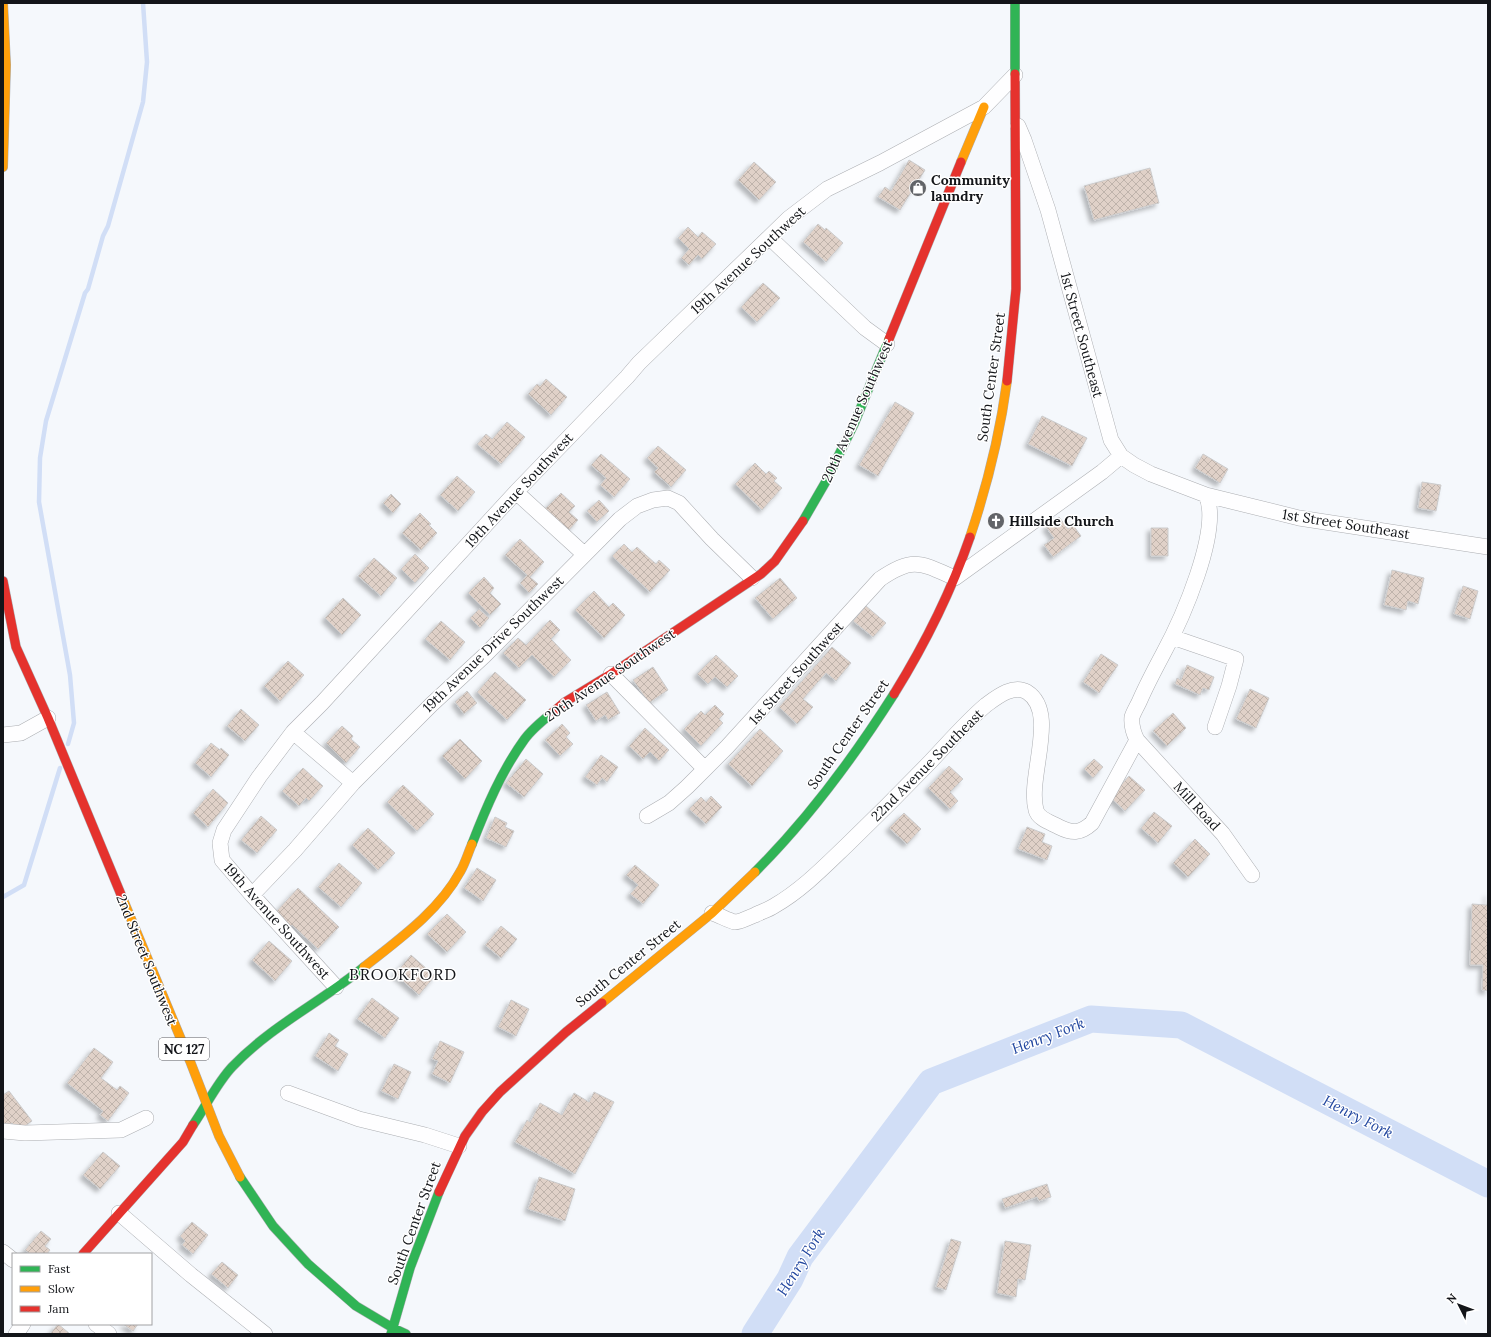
<svg xmlns="http://www.w3.org/2000/svg" width="1491" height="1337" viewBox="0 0 1491 1337" font-family="Lora,serif">
<style>
.lines{fill:none;stroke-linecap:round;stroke-linejoin:round}
.stream{stroke:#d1def6;stroke-width:4.5}
.river{stroke:#d1def6;stroke-width:27}
.building{fill:url(#building-cross-hatch);stroke:#cbcbcc;filter:url(#shadow)}
.street-casing{stroke:#acaeb2;stroke-width:16}
.fast-casing{stroke:#acaeb2;stroke-width:10}
.slow-casing{stroke:#acaeb2;stroke-width:10}
.jam-casing{stroke:#acaeb2;stroke-width:10}
.street{stroke:#fefeff;stroke-width:15}
.fast{stroke:#30b455;stroke-width:9}
.slow{stroke:#ff9f0a;stroke-width:9}
.jam{stroke:#e5322d;stroke-width:9}
.labels{text-anchor:middle;stroke-width:3;stroke-linejoin:round;paint-order:stroke}
.shield{fill:#fff;stroke:#5a5b5e;stroke-width:1}
.shield-label{font-size:13px;font-weight:bold;fill:#131519}
.poi-label{font-size:14px;font-weight:bold;fill:#131519;stroke:#fff;text-anchor:start}
.street-label{font-size:14px;fill:#131519;stroke:#fff}
.water-label{font-size:15px;font-style:italic;fill:#21469f;stroke:#fff}
.quarter-label{font-size:16px;letter-spacing:1px;fill:#131519;stroke:#fff}
</style>
<defs>
<pattern id="building-cross-hatch" width="8" height="8" patternUnits="userSpaceOnUse"><rect width="8" height="8" fill="#e0d1c8"/><path d="M0 0l8 8M0 8l8-8" fill="none" stroke="#bfb3ab"/></pattern>
<filter id="shadow"><feDropShadow dx="-3.5" dy="3.5" stdDeviation="2" flood-color="#0004"/></filter>
</defs>
<rect width="100%" height="100%" fill="#f5f8fc"/>
<g class="lines">
<path class="stream" d="M68 744 74 723 70 675 39 502 40 458 46 421 85 293 88 289 103 236 108 226 143 102 147 62 143 3
M3 897 24 885 60 768"/>
<path class="river" d="M755 1334 790 1279 800 1257 931 1082 1091 1019 1181 1025 1488 1184"/>
</g>
<path class="building" d="M909 160 925 170 900 210 878 197 885 187 891 191Z
M754 162 776 182 759 200 738 180Z
M1150 168 1159 203 1094 220 1084 186Z
M818 224 825 230 826 228 843 243 826 262 803 242Z
M688 227 698 237 702 232 716 244 702 259 698 255 689 265 681 258 689 249 678 238Z
M763 283 780 298 757 322 741 307Z
M546 379 567 397 551 415 528 394 537 384 540 386Z
M895 402 914 413 878 476 859 465Z
M1042 416 1087 438 1072 466 1028 444Z
M507 422 525 437 501 464 477 444 486 434 492 439Z
M658 446 686 470 671 487 654 472 658 468 647 458Z
M601 454 630 479 614 497 600 485 606 478 591 465Z
M1203 454 1228 469 1220 483 1195 468Z
M755 463 766 474 769 471 777 478 774 481 782 488 762 510 735 484Z
M457 476 475 492 458 511 440 495Z
M1422 482 1441 485 1436 511 1418 508Z
M561 493 575 506 569 512 578 520 568 531 545 509Z
M391 494 401 504 393 513 383 503Z
M599 500 609 511 597 522 587 511Z
M420 513 431 524 429 525 437 533 421 550 402 533Z
M1059 517 1068 529 1073 525 1081 536 1053 557 1044 545 1054 538 1046 527Z
M1151 528H1168V556H1151Z
M520 539 544 562 530 577 538 584 529 593 520 583 527 575 505 555Z
M624 544 632 552 637 547 656 564 659 560 670 570 650 592 612 556Z
M415 554 429 568 415 583 401 569Z
M374 558 397 578 381 596 358 576Z
M1392 570 1424 578 1418 604 1408 601 1406 610 1384 605Z
M484 577 494 588 490 593 501 604 490 615 468 593Z
M780 578 797 598 773 619 755 598Z
M1463 586 1478 591 1470 619 1454 614Z
M594 591 609 607 613 603 625 615 604 638 575 610Z
M343 598 361 615 342 635 325 618Z
M866 606 886 623 873 637 853 621Z
M479 609 489 618 480 628 470 618Z
M550 620 560 630 551 639 571 660 554 677 532 655 519 668 503 653 518 638 526 645Z
M441 621 465 642 450 660 425 639Z
M832 647 851 663 836 681 826 673 803 699 813 707 797 724 779 707Z
M1101 654 1118 665 1099 693 1083 682Z
M716 655 738 676 727 687 715 677 708 684 697 674Z
M288 661 304 675 280 701 264 686Z
M1187 665 1214 677 1209 690 1203 688 1200 695 1175 684 1177 678 1181 680Z
M653 667 668 690 649 703 633 680Z
M495 672 526 700 507 720 477 692Z
M1250 689 1269 698 1256 728 1236 719Z
M467 691 477 703 464 714 455 702Z
M607 692 620 713 608 720 605 715 596 721 586 705Z
M715 705 724 714 719 719 723 723 701 746 684 729 701 711 705 715Z
M241 709 259 725 245 741 227 726Z
M1173 713 1186 728 1167 746 1153 731Z
M562 724 570 733 566 737 573 744 560 756 545 740Z
M342 726 353 736 351 739 360 747 346 763 326 743Z
M645 728 669 750 659 761 650 752 643 759 629 746Z
M760 729 783 751 752 786 728 764Z
M460 739 482 761 465 779 442 756Z
M211 743 220 750 221 748 229 755 211 777 195 763Z
M601 755 618 767 607 782 602 778 597 785 585 777Z
M526 759 543 774 524 797 506 783Z
M1094 759 1103 767 1093 778 1084 769Z
M949 766 963 779 950 792 958 801 950 809 928 788Z
M303 768 323 786 309 801 306 798 299 806 282 791Z
M1129 776 1145 790 1125 811 1110 797Z
M403 785 434 814 417 831 387 802Z
M213 789 228 803 208 827 193 813Z
M711 796 722 807 706 824 689 809 701 797 706 802Z
M1154 812 1172 826 1158 843 1141 828Z
M904 813 921 829 907 844 889 828Z
M261 816 277 830 257 853 241 840Z
M495 817 507 823 505 827 514 831 506 847 486 838Z
M1027 827 1045 834 1042 842 1052 846 1047 860 1018 849Z
M368 828 395 853 378 870 352 845Z
M1195 839 1210 854 1188 877 1173 863Z
M339 863 362 883 341 907 318 887Z
M635 865 659 885 643 904 630 894 638 885 626 875Z
M477 868 496 880 483 901 464 888Z
M298 888 339 927 318 949 292 925 289 929 274 914Z
M1488 893V991L1482 990 1483 965H1470L1472 904 1487 905Z
M447 914 466 932 447 952 427 934Z
M501 926 517 939 501 958 485 945Z
M269 941 292 961 275 981 252 960Z
M411 955 435 976 419 995 395 974Z
M372 998 399 1018 385 1038 357 1019Z
M511 1000 529 1009 516 1036 498 1027Z
M329 1033 339 1040 335 1046 348 1054 338 1071 315 1056Z
M440 1041 464 1052 450 1083 432 1074 438 1061 432 1059Z
M94 1048 113 1062 101 1078 117 1090 120 1086 129 1093 108 1121 100 1115 103 1111 67 1083Z
M394 1064 411 1072 398 1099 381 1091Z
M9 1091 32 1121 18 1131 12 1123 7 1127 3 1122V1095Z
M594 1092 614 1102 575 1174 515 1142 527 1120 530 1122 540 1103 562 1115 574 1093 589 1102Z
M103 1152 120 1166 100 1189 83 1175Z
M539 1177 575 1189 565 1221 528 1209Z
M1047 1184 1051 1197 1039 1201 1037 1197 1005 1208 1002 1199Z
M192 1222 208 1235 193 1254 182 1245 185 1241 180 1236Z
M41 1231 51 1239 45 1246 50 1250 47 1254H30L25 1250Z
M951 1239 961 1242 946 1290 936 1287Z
M1005 1241 1031 1245 1025 1280 1018 1279 1016 1297 997 1293Z
M222 1262 238 1275 228 1288 211 1274Z
M58 1324 70 1334H50Z
M123 1324H138L133 1331Z"/>
<g class="lines">
<g class="street-casing">
<path id="street" d="M1018 126 1024 140 1048 210 1111 440 1121 456 1134 465 1151 474 1206 495 1299 518 1488 547
M770 238 865 328 887 344
M516 492 584 554
M1172 637 1236 659 1229 686 1215 727
M611 674 705 769
M293 732 353 783
M3 735 21 733 48 718
M1137 740 1223 834 1252 875
M647 816 669 803 687 787 727 747 880 579C913 556 921 563 955 578L1102 472 1121 456
M252 895 295 850 353 783 432 704 484 656 620 519 637 506 653 500 668 498 679 503 712 539 752 578
M712 913C719 915 729 921 735 922 741 922 749 917 755 915 761 912 768 910 774 906 802 890 825 866 848 844 876 817 904 789 931 761 949 742 966 722 986 705 997 697 1013 684 1027 692 1059 712 1027 777 1036 810 1038 819 1052 823 1059 827 1073 834 1081 833 1092 823L1137 740C1133 732 1131 726 1132 717 1134 711 1138 705 1140 700 1147 684 1155 669 1163 654 1181 621 1222 530 1206 495
M336 987 252 895 222 860 220 843 224 830 259 777 293 732 322 703 516 492 627 377 639 363 789 218 827 189 880 163 984 107 1015 75
M288 1093 359 1119 425 1135 459 1146
M3 1131 25 1133 121 1130 146 1118
M119 1213 191 1275 265 1334
M3 1252 13 1260
M96 1324 109 1334
M16 1334 23 1324"/>
</g>
<g class="fast-casing">
<path id="fast" d="M1015 3V74
M803 521 825 483 854 424 889 339
M472 844C486 808 501 772 524 740 531 730 542 721 552 713
M755 872C808 819 854 757 894 694
M193 1125C206 1106 217 1083 232 1067 271 1026 321 1002 364 967
M240 1177 273 1226 308 1264 356 1306 393 1328 406 1334
M391 1334 410 1268 439 1192"/>
</g>
<g class="slow-casing">
<path id="slow" d="M3 3 6 65 3 167
M961 162 984 107
M970 537C987 486 1000 434 1007 381
M122 897 190 1061 219 1136 240 1177
M364 967C398 940 439 911 460 872 465 864 468 853 472 844
M602 1003 712 913 755 872"/>
</g>
<g class="jam-casing">
<path id="jam" d="M889 339 961 162
M1007 381 1016 289 1015 74
M3 581 16 647 48 718 122 897
M894 694C925 644 951 592 970 537
M552 713 565 702 611 674 761 574 775 561 803 521
M439 1192 465 1136 482 1112 500 1092 566 1032 602 1003
M83 1254 183 1142 193 1125"/>
</g>
<use href="#street" class="street"/>
<use href="#fast" class="fast"/>
<use href="#slow" class="slow"/>
<use href="#jam" class="jam"/>
</g>
<defs>
<g id="shop-disc" transform="scale(0.9)"><circle r="9.5" fill="#626468" stroke="#fff"/><path d="M-5-2.5h2.3a2.7 3.5 0 0 1 5.4 0H5L5.5 6h-11ZM-1.5-2.5h3a1.5 2.3 0 0 0-3 0Z" fill="#fff"/></g>
<g id="church-disc" transform="scale(0.9)"><circle r="9.5" fill="#626468" stroke="#fff"/><path d="M-1.2-6h2.4v3.5h3.3v2.4h-3.3V6h-2.4V-.1h-3.3v-2.4h3.3Z" fill="#fff"/></g>
</defs>
<g fill-rule="evenodd">
<use href="#shop-disc" x="918" y="188"/>
<use href="#church-disc" x="996" y="521"/>
</g>
<g class="labels">
<rect class="shield" x="159" y="1038" width="50" height="22" rx="3"/>
<g class="shield-label">
<text x="184" y="1054">NC 127</text>
</g>
<g class="poi-label">
<text x="931" y="185">Community<tspan x="931" dy="16">laundry</tspan></text>
<text x="1009" y="526">Hillside Church</text>
</g>
<g class="street-label">
<text transform="translate(748 260) rotate(-43)" y="5">19th Avenue Southwest</text>
<text transform="translate(1082 335) rotate(75)" y="5">1st Street Southeast</text>
<text transform="translate(991 377) rotate(-82)" y="5">South Center Street</text>
<text transform="translate(857 411) rotate(-66)" y="5">20th Avenue Southwest</text>
<text transform="translate(519 490) rotate(-47)" y="5">19th Avenue Southwest</text>
<text transform="translate(1346 524) rotate(9)" y="5">1st Street Southeast</text>
<text transform="translate(493 644) rotate(-44)" y="5">19th Avenue Drive Southwest</text>
<text transform="translate(796 673) rotate(-48)" y="5">1st Street Southwest</text>
<text transform="translate(610 675) rotate(-34)" y="5">20th Avenue Southwest</text>
<text transform="translate(848 734) rotate(-55)" y="5">South Center Street</text>
<text transform="translate(927 765) rotate(-45)" y="5">22nd Avenue Southeast</text>
<text transform="translate(1197 806) rotate(47)" y="5">Mill Road</text>
<text transform="translate(277 921) rotate(48)" y="5">19th Avenue Southwest</text>
<text transform="translate(147 960) rotate(68)" y="5">2nd Street Southwest</text>
<text transform="translate(628 963) rotate(-39)" y="5">South Center Street</text>
<text transform="translate(414 1223) rotate(-70)" y="5">South Center Street</text>
</g>
<g class="water-label">
<text transform="translate(1048 1036) rotate(-21)" y="5">Henry Fork</text>
<text transform="translate(1358 1117) rotate(27)" y="5">Henry Fork</text>
<text transform="translate(801 1262) rotate(-58)" y="5">Henry Fork</text>
</g>
<g class="quarter-label">
<text x="403" y="980">BROOKFORD</text>
</g>
</g>
<rect width="1491" height="1337" fill="none" stroke="#131519" stroke-width="8"/>
<rect x="12" y="1253" width="140" height="72" fill="#ffffff" stroke="#a1a1a3"/>
<rect x="20" y="1266" width="20" height="6" fill="#30b455" stroke="#a1a1a3"/>
<text x="48" y="1273" font-size="12" fill="#131519">Fast</text>
<rect x="20" y="1286" width="20" height="6" fill="#ff9f0a" stroke="#a1a1a3"/>
<text x="48" y="1293" font-size="12" fill="#131519">Slow</text>
<rect x="20" y="1306" width="20" height="6" fill="#e5322d" stroke="#a1a1a3"/>
<text x="48" y="1313" font-size="12" fill="#131519">Jam</text>
<g transform="translate(1459 1305) rotate(312)" stroke="#ffffff" stroke-width="3" paint-order="stroke">
<path d="M0-3L7 15L0 10L-7 15Z" fill="#131519"/>
<text y="-6" font-size="11" font-weight="bold" text-anchor="middle" fill="#131519">N</text>
</g>
</svg>
